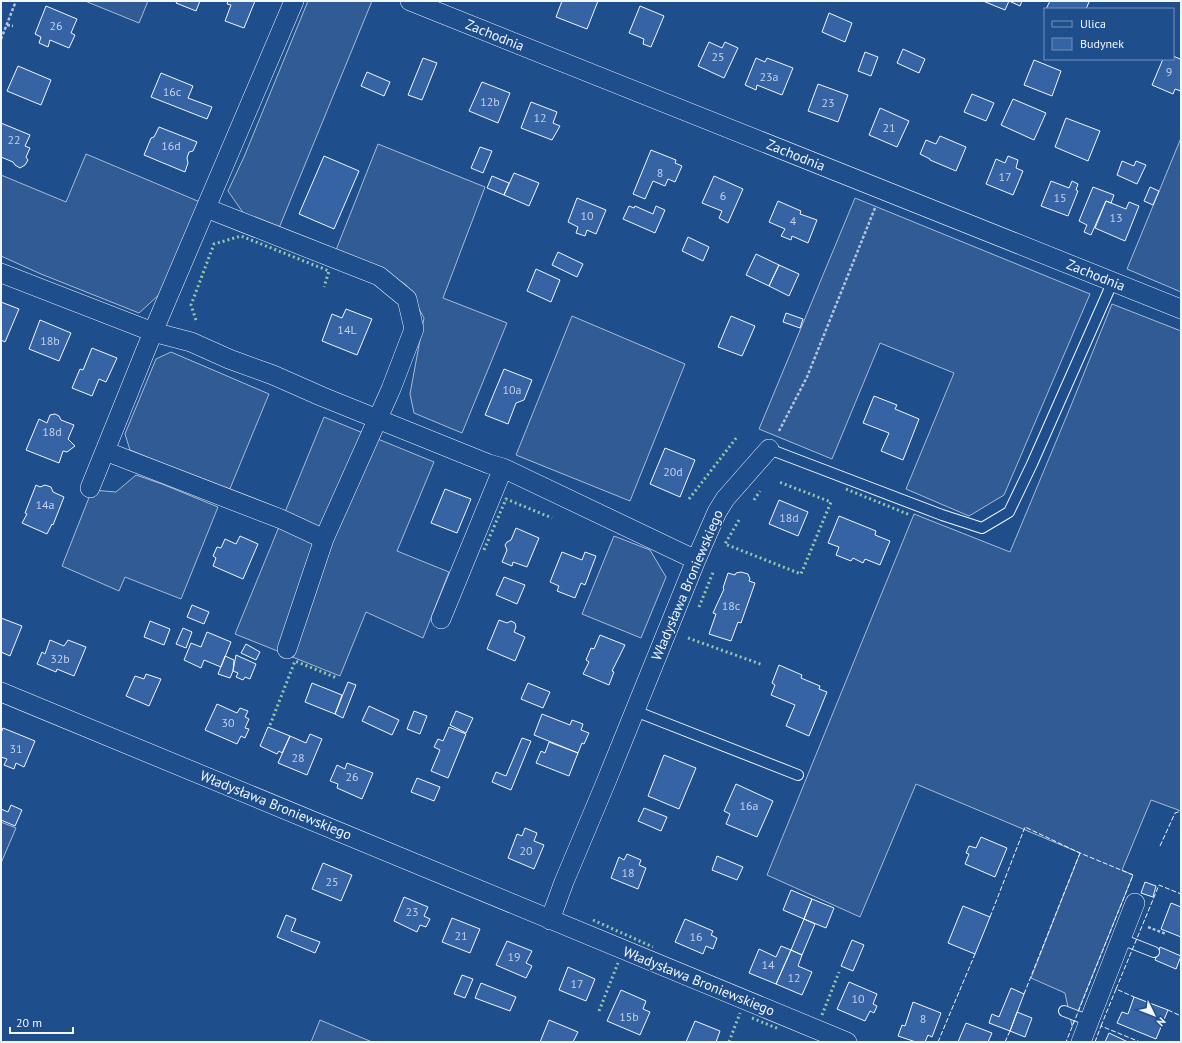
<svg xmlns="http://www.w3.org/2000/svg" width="1182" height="1043" viewBox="0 0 1182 1043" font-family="'PT Sans',sans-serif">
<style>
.built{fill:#305b95;stroke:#a8bbd7}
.building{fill:#3563a3;stroke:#f2f6ff}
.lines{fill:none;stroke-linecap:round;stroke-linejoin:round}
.service-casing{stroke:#f2f6ff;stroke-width:12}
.minor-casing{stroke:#f2f6ff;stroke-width:20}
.path{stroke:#b3c4dc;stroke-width:2.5;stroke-dasharray:3 2;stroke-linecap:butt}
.service{stroke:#1f4e8c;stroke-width:10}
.minor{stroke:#1f4e8c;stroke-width:19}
.hedge{stroke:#97c8a6;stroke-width:3;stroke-dasharray:2 3;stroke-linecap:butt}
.fence{stroke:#f2f6ff;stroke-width:1;stroke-dasharray:5 2;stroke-linecap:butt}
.labels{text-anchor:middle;stroke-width:3;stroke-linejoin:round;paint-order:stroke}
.number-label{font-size:12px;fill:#c3d1e8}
.street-label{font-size:14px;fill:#f2f6ff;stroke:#1f4e8c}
</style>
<rect width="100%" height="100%" fill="#1f4e8c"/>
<path class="built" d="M85 1H148L139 23Z
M308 1H372L279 228 244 214 228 191 244 157Z
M1181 138V292L1127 269Z
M378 144 485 187 443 298 507 323 462 433 414 413 410 394 424 318 406 285 375 265 336 250Z
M86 154 200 202 161 293 139 313 41 274 1 256V175L66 202Z
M855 198 1090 294 1004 495 969 516 906 489 954 373 880 343 832 459 759 429Z
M1112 304 1181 331V811L1151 800 1122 870 1133 875 1072 1026 1065 993 1031 978 1080 853 916 784 860 917 767 875 914 514 1010 552 1070 408Z
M572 316 685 364 630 501 516 455Z
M171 352 269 394 229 491 130 450 125 434 156 359Z
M324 417 434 462 397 551 449 572 423 638 366 612 340 676 235 634Z
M136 475 162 484 218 507 181 599 125 577 119 591 62 566 92 490 116 492Z
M614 536 650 550 666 577 641 638 582 614Z
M1 822 16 828 1 863Z
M320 1020 372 1042H311Z"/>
<path class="building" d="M177 1H200L196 11 176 3Z
M228 1H255L244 28 225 21 231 5 227 4Z
M562 1H598L587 29 556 17Z
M983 1H1009L1005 10Z
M1009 1H1022L1020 6Z
M1050 1H1086L1089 2 1086 9H1046Z
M46 6 77 19 71 33 75 35 69 48 50 40 48 47 39 43 41 37 35 34Z
M640 6 664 16 651 47 643 44 644 39 629 33Z
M829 13 852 23 845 42 822 32Z
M709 42 722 48 725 42 738 48 724 78 698 66Z
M903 49 925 59 919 73 897 63Z
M865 52 878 57 871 76 858 71Z
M1173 56 1180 59 1181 56V91L1175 89 1173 94 1152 85 1163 59H1173Z
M423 58 437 63 422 100 408 95Z
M756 58 765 62 767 58 793 68 782 95 757 85 756 90 745 85Z
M1034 60 1061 71 1052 96 1024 85Z
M18 66 51 80 41 105 7 91Z
M367 72 390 82 384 96 361 86Z
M161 73 193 86 188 98 212 107 207 119 151 97Z
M482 82 510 93 498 123 469 111Z
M818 84 848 95 838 122 808 111Z
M972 94 994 103 986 121 964 112Z
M1013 99 1046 113 1034 140 1001 125Z
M531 102 557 112 553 123 560 126 552 140 521 128Z
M880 108 909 121 897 147 869 135Z
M1066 118 1100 131 1088 161 1055 147Z
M1 123 30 135 25 146 30 148 26 157 28 160 25 165 20 168 15 165 13 162 1 157Z
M159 127 197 142 193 151 189 152 187 158 188 163 185 172 144 155 151 138 154 137Z
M940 136 966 147 956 171 930 160V159L920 154 926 140 936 144Z
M480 147 492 151 483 173 471 168Z
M651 150 676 160 675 163 682 166 675 182 668 179 665 186 653 181 645 199 633 194Z
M324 156 359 171 334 229 299 214Z
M1008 156 1018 160 1016 168 1023 171 1013 195 986 184 996 159 1005 163Z
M1122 161 1134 166 1136 161 1146 165 1137 184 1117 175Z
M514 173 539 183 529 206 504 195Z
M492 176 509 183 504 195 487 188Z
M714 176 743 189 728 223 719 218 722 211 702 203Z
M1051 181 1069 188 1072 181 1078 184 1076 190 1078 191 1068 216 1041 206Z
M1093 187 1114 195 1111 203 1106 201 1091 235 1084 232 1087 225 1079 221Z
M1150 187 1159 191 1153 205 1144 201Z
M577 198 606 210 596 234 587 230 585 236 576 233 578 227 568 222Z
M778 201 801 211 800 214 817 220 808 243 792 236 791 240 781 236 785 229 769 222Z
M1106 201 1126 209 1129 202 1139 206 1125 241 1095 228Z
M629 206 634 208 635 206 653 214 656 206 665 210 655 233 623 219Z
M688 237 709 247 703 261 682 251Z
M558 252 583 264 577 277 552 265Z
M756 254 779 265 769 286 746 275Z
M779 265 799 274 789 296 769 286Z
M536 269 560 280 551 302 527 291Z
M1 302 19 309 5 342 1 340Z
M346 309 372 319 357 355 322 341 332 314 342 318Z
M786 313 803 319 800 328 783 322Z
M731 316 755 326 742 356 718 347Z
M40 320 71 333 59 361 29 349Z
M92 348 117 358 106 382 99 379 92 396 72 388 80 369 83 370Z
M504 369 532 380 524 400 516 403 508 424 485 415Z
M874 396 897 405 895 409 919 419 903 460 881 451 889 433 863 423Z
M55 414 59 416 61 420 74 425 68 439 75 446 67 452 63 451 59 463 26 450 39 419 47 423 50 415Z
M665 448 695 460 680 497 650 484Z
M36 485 40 487 45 485 51 487 53 492 64 497 53 525 52 524 47 534 22 523 27 514 25 513Z
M445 489 471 499 457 533 431 523Z
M779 500 808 512 798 536 769 524Z
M839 516 876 531 875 535 890 541 880 565 865 559 863 563 853 558 851 561 836 555 839 547 828 543Z
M516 528 539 538 527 567 513 562 512 566 502 562 507 550 505 545 507 542 511 540Z
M240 536 258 544 243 579 213 566 216 558 213 556 217 547 221 548 225 539 236 544Z
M562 552 582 560 585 552 596 556 585 585 581 583 575 598 557 591 559 586 550 582Z
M741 572 748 574 750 579 749 581 755 583 741 623 738 622 731 641 709 634 716 614 713 613 724 589 723 588 728 573 735 575 736 573Z
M504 577 525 585 517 604 496 595Z
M192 605 209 612 204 624 187 617Z
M1 618 22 626 10 656 1 652Z
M499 620 507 623 511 621 515 623 516 627 514 632 525 637 515 661 487 649Z
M150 621 170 629 164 645 144 637Z
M183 628 192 632 186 648 176 644Z
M207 632 231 642 221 667 204 660 201 668 184 660 191 643 201 647Z
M600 635 625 645 612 671 614 672 609 685 583 674 589 662 586 660 591 648 594 649Z
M50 640 64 646 68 640 86 647 74 676 57 669 56 672 37 664 42 652 45 654Z
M246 644 260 652 256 660 241 653Z
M236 655 256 664 250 679 245 677 243 680 236 677 238 673 233 671Z
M225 656 234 660 233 671 230 678 218 674Z
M779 665 802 675 801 678 820 686 819 689 827 692 809 736 786 726 795 705 771 695 775 685 772 683Z
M146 674 161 679 149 706 126 696 135 676 144 679Z
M348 682 356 685 343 718 335 714Z
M312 683 342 695 335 714 305 702Z
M528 683 550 692 543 708 521 699Z
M217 704 237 713 240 708 248 711 245 717 249 719 245 728 249 729 245 738 241 736 237 744 205 730Z
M369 706 399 720 392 735 362 721Z
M414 711 427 716 420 734 407 729Z
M456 711 473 718 466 733 450 725Z
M542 714 570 725 572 720 583 724 581 730 589 733 584 744 582 743 578 753 534 735Z
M268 727 290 736 282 753 279 751 277 754 260 746Z
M449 727 466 734 448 778 431 771 440 750 434 747 438 739 443 741Z
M3 728 35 741 24 767 16 763 14 769 4 765 7 759 1 757V733Z
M310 734 322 739 307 775 278 763 290 736 306 743Z
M522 738 531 741 511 790 492 782 496 772 506 776Z
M549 742 578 753 569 776 536 763 541 751 545 753Z
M664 755 696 768 679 809 648 796Z
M347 763 373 773 362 799 337 788 338 784 330 781 337 765 345 769Z
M417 778 440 787 434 801 411 792Z
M736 784 773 801 757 837 726 824 730 814 724 811Z
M11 805 22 810 15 826 1 820V809L8 812Z
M644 808 667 817 661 831 638 821Z
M525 828 537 833 534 841 544 845 534 869 508 858 517 834 522 836Z
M981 837 1007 848 995 877 965 864 969 854 966 853 969 846 976 848Z
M627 854 641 860 639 865 646 868 638 889 611 878 619 857 624 860Z
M717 856 743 867 737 880 712 870Z
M323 863 352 875 341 901 312 889Z
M1145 882 1156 886 1153 897 1141 893Z
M791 890 812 899 804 919 783 910Z
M404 897 428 907 424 916 430 919 426 927 420 925 417 932 394 921Z
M812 899 834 908 826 928 804 919Z
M1171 903 1181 907V937L1161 929Z
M963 906 990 917 975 954 948 943Z
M286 915 296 919 291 931 320 942 315 953 277 937Z
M452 918 480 929 470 953 442 942Z
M685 919 713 931 711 935 717 938 713 949 706 946 703 954 675 942Z
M804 919 815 924 802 955 791 950Z
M852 940 864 945 853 971 841 966Z
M507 941 532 951 526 963 532 966 526 978 496 965Z
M781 946 791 950 776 984 749 973 759 949 776 957Z
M1160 947 1181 956 1176 969 1155 960Z
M791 950 802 955 798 966 812 972 802 995 776 984Z
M568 967 595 979 586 1001 559 990Z
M462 975 473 979 465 998 454 994Z
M849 982 877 994 873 1004 877 1006 874 1013 870 1011 865 1021 837 1009Z
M481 983 516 997 510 1011 475 998Z
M1011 988 1024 994 1010 1031 989 1023 992 1014 999 1017Z
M621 990 646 1001 643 1009 650 1012 640 1035 607 1021Z
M1134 997 1168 1010 1156 1039 1117 1023 1122 1012 1128 1014Z
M913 1002 941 1013 932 1037 928 1035 925 1042H916L898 1036 902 1025 905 1026Z
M1017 1012 1032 1018 1025 1037 1010 1031Z
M549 1020 578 1032 573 1042H540Z
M695 1021 720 1031 716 1042H686Z
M966 1023 992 1033 988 1042H958Z
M1109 1033 1128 1042H1105Z"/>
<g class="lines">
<g class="service-casing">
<path id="service" d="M769 449 942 515 982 528 1009 512 1032 464 1113 281
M635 711 798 775
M1121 939 1154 952
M1064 1011 1090 1021"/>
</g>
<g class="minor-casing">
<path id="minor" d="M410 1 1181 309
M206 208 379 276 407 299 414 329 391 389 324 539 287 649
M1 273 153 332 191 342 229 359 273 375 323 397 489 464 503 468 696 560
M105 451 281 519 324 539
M90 488 153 332 294 1
M441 619 503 468
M1 692C283 808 565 926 847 1042
M550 920 564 882 606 782 696 560 717 512 725 499 769 449
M1081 1042 1135 903"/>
</g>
<path class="path" d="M7 25 13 26
M1 39 16 1
M779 431 807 377 875 208
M1148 927 1166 934"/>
<use href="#service" class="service"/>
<use href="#minor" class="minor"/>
<path class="hedge" d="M196 320 191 305 214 244 241 236 329 271 324 287
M846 489 910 515
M689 499 737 437
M754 500 760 491
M739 520 725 544 801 574 831 502 779 482
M484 550 506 499 552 518
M699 607 714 570
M688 638 763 665
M270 725 295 661 337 678
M593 920 653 947
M599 1011 618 963
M822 1015 839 972
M752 1018 779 1029
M729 1042 740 1013"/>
<path class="fence" d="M1160 846 1175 813 1181 811
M990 917 1025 827 1080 853 1133 875 1066 1042
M1116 989 1159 885 1181 894
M1024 994 1080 853
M1168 1010 1181 1016
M1101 1026 1116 989 1134 997
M938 1042 975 954
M1005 1042 1010 1031
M1095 1042 1101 1026 1140 1042"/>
</g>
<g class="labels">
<g class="number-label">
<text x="56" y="30">26</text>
<text x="718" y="61">25</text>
<text x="1169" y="76">9</text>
<text x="769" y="81">23a</text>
<text x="172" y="96">16c</text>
<text x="490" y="106">12b</text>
<text x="828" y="107">23</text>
<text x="540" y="122">12</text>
<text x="889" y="132">21</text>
<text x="14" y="144">22</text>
<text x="171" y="150">16d</text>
<text x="660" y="177">8</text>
<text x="1005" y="181">17</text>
<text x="723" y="200">6</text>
<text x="1060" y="202">15</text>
<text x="587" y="220">10</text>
<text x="1116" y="222">13</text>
<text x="793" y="225">4</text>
<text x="347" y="334">14L</text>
<text x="50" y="345">18b</text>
<text x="512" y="394">10a</text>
<text x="52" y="436">18d</text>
<text x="673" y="476">20d</text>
<text x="45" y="509">14a</text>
<text x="789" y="522">18d</text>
<text x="731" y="610">18c</text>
<text x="60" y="663">32b</text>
<text x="228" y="727">30</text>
<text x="16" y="753">31</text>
<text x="298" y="762">28</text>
<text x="352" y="781">26</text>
<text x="749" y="810">16a</text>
<text x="526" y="855">20</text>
<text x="628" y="877">18</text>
<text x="332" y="886">25</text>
<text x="412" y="916">23</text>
<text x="461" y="940">21</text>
<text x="696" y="941">16</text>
<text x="514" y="961">19</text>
<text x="768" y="969">14</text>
<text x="794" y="982">12</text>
<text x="577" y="988">17</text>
<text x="858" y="1003">10</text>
<text x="629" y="1021">15b</text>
<text x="923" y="1023">8</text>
</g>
<g class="street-label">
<text transform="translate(495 35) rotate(22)" y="5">Zachodnia</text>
<text transform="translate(796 155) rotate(22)" y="5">Zachodnia</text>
<text transform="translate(1096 275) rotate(22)" y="5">Zachodnia</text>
<text transform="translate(687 585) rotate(-67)" y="5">Władysława Broniewskiego</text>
<text transform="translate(276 805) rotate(22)" y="5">Władysława Broniewskiego</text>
<text transform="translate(699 981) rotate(22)" y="5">Władysława Broniewskiego</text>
</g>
</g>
<rect width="1182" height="1043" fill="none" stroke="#f2f6ff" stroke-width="4"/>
<rect x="1044" y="8" width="130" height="52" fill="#1f4e8c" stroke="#7391ba"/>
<rect x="1052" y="21" width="20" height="6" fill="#1f4e8c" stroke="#7391ba"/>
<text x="1080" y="28" font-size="12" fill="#f2f6ff">Ulica</text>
<rect x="1052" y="38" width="20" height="12" fill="#3563a3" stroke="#7391ba"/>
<text x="1080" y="48" font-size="12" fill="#f2f6ff">Budynek</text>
<g transform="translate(1154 1015) rotate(133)" stroke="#1f4e8c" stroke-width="3" paint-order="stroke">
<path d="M0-3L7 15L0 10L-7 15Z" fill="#f2f6ff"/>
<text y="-6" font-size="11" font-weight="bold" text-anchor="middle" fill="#f2f6ff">N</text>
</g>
<path d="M10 1027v6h63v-6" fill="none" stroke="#f2f6ff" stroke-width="2"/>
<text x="16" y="1027" font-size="12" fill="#f2f6ff" stroke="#1f4e8c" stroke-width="3" paint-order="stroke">20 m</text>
</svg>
